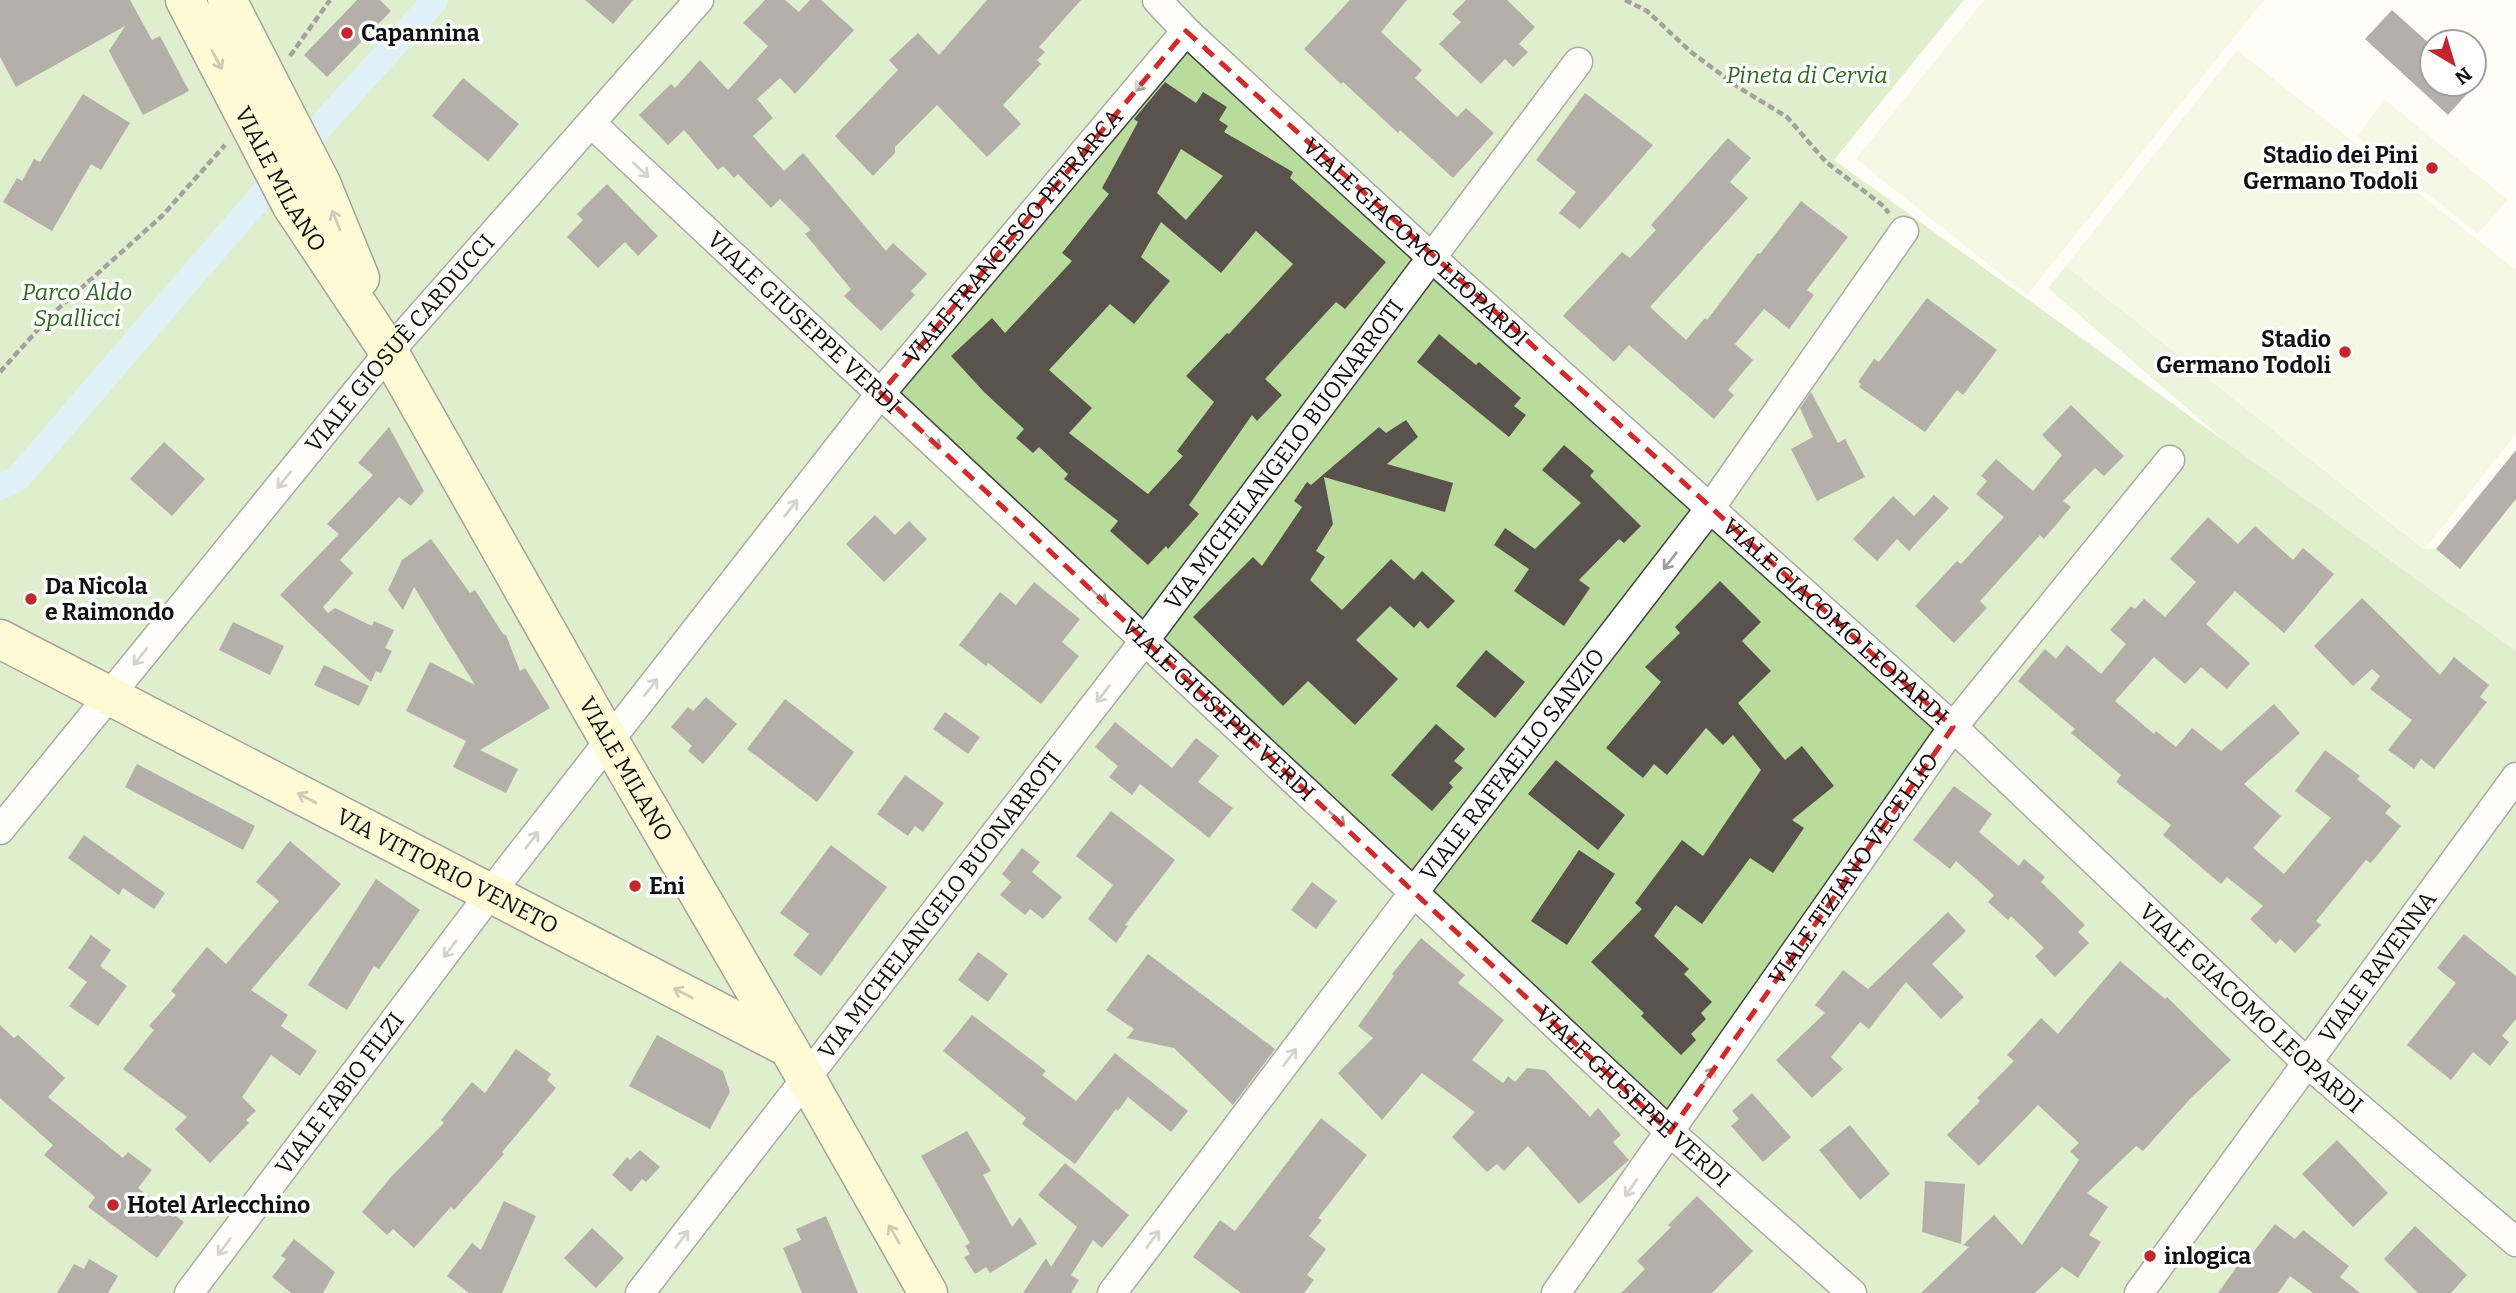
<svg xmlns="http://www.w3.org/2000/svg" width="2516" height="1293" viewBox="0 0 2516 1293" font-family="Bitter,serif">
<style>
.green{fill:#d5ebbd}
.forest{fill:#b9dc9c}
.pitch{fill:#e6f2cf}
.lines{fill:none;stroke-linecap:round;stroke-linejoin:round}
.canal{stroke:#b9e0f7;stroke-width:26}
.building{fill:#5a524d;fill-rule:evenodd}
.street-casing{stroke:#444;stroke-width:31}
.secondary-casing{stroke:#333;stroke-width:41}
.path{stroke:#333;stroke-width:4.5;stroke-dasharray:7 3.5;stroke-linecap:butt}
.street{stroke:#fff;stroke-width:28}
.secondary{stroke:#fff6b0;stroke-width:38}
.oneway{stroke:#948f68}
.oneway2{stroke:#a0a0a0}
.marked{fill:none;stroke:#d62828;stroke-width:5;stroke-dasharray:14 9;stroke-linejoin:round}
.poi-dot{fill:#c4262e;stroke:#fff;stroke-width:2.5}
.labels{text-anchor:middle;stroke-width:7;stroke-linejoin:round;paint-order:stroke}
.poi-label{font-size:23px;font-weight:bold;fill:#111;stroke:#fff;text-anchor:start}
.park-label{font-size:23px;font-style:italic;fill:#2f6b1f;stroke:#fff}
.street-label{font-size:23px;fill:#111;stroke:#fff}
</style>
<rect width="100%" height="100%" fill="#fffdf5"/>
<path class="green" d="M2066 266 2424 549H2436L2459 568 2516 499V661L2501 680 2048 288Z"/>
<path class="forest" d="M0 0H1964L1834 160 2516 651V1293H0Z"/>
<path class="pitch" d="M1984 0H2264L2027 295 1856 159Z
M2237 50 2516 270V434L2425 549 2066 266Z
M2384 99 2508 200 2478 234 2357 137Z"/>
<g class="lines">
<path class="canal" d="M0 487 17 479 328 118 435 0"/>
</g>
<path class="building" d="M0 0H130L152 40 160 36 189 91 143 115 109 51 125 26 16 87 0 57Z
M357 0H380L391 11 327 77 304 55Z
M585 0H633L613 24Z
M765 0H785L799 12 810 0H821L854 30 795 94 780 78 757 99 773 118 753 136 784 171 803 153 886 251 893 243 927 274 911 291 915 295 881 331 844 296 851 289 805 234 811 230 780 199 771 208 738 174 734 178 723 166 718 170 684 130 668 145 639 115 671 84 675 88 700 60 728 90 768 46 743 23Z
M987 0H1081L1039 47 1045 52 1037 60 1041 64 1003 105 1021 124 987 157 937 105 895 147V153L873 176 835 136 898 70 889 60 918 33 939 55Z
M1350 0H1407L1381 32 1422 70 1415 78 1457 117 1466 108 1494 133 1453 178 1400 130 1398 133 1343 82 1341 84 1304 49Z
M1466 0H1507L1535 27 1519 44 1528 52 1513 67 1505 59 1481 84 1439 44 1461 22 1452 14Z
M2392 10 2432 46V84H2476L2448 115 2365 39Z
M463 78 519 124 488 161 432 116Z
M1165 82 1196 103 1203 92 1227 107 1219 120 1228 126 1224 132 1293 172 1290 178 1386 262 1345 309 1336 302 1265 379 1282 395 1257 421 1252 415 1189 505 1199 514 1168 549 1166 546 1148 565 1110 531 1118 521 1064 479 1068 474 1039 447 1033 453 1016 438 1024 429 984 392 951 356 992 318 1005 333 1072 261 1062 253 1109 194 1102 188 1138 122 1134 119ZM1181 149 1223 176 1186 220 1157 193ZM1161 222 1221 273 1256 231 1293 264 1229 334 1227 333 1186 376 1214 402 1177 451 1183 456 1148 494 1069 433 1092 408 1049 370 1110 304 1134 324 1170 281 1141 257Z
M1585 93 1653 145 1580 229 1559 213 1576 192 1536 160Z
M83 94 130 123 101 170 91 164 52 231 3 202 17 178 22 181 34 159 40 162Z
M1728 138 1751 158 1730 182 1748 198 1650 307 1686 340 1705 318 1707 320 1758 253 1760 254 1801 201 1848 237 1807 290 1814 295 1789 329 1764 309 1735 344 1753 360 1728 390 1734 395 1714 419 1629 345 1614 362 1563 316 1622 252 1630 258 1656 230 1651 225Z
M607 184 658 236 638 256 625 242 598 268 567 237 583 220 577 214Z
M1927 298 1997 350 1963 395 1957 390 1925 432 1859 387 1861 384 1858 382 1874 359 1879 362Z
M1439 334 1476 365 1479 362 1521 398 1514 406 1526 415 1509 437 1417 362Z
M1811 392 1838 443 1845 439 1865 477 1817 501 1791 449 1813 437 1800 408Z
M2071 405 2124 456 2104 476 2095 468 2063 501 2071 507 2044 539 2040 535 1980 601 1987 608 1954 643 1915 606 1957 561 1961 564 2004 517 1976 494 1987 481 1981 476 1996 459 2033 491 2062 455 2042 435Z
M1406 420 1418 437 1387 464 1453 483 1445 512 1324 477 1333 524 1316 551 1325 557 1310 580 1342 610 1391 559 1414 580 1422 571 1455 601 1428 629 1420 621 1414 628 1390 606 1356 640 1398 679 1355 725 1308 681 1283 706 1193 617 1253 557 1262 566 1302 507 1294 501 1307 482 1311 485 1379 427 1386 433Z
M389 427 424 491 411 506 399 497 340 560 353 573 323 607 328 613 335 608 372 626 374 621 394 630 385 648 392 651 381 673 376 671 371 682 280 595 339 534 327 524 373 475 358 463Z
M164 442 205 479 172 516 130 479Z
M1564 445 1594 471 1590 476 1641 526 1624 543 1619 539 1579 580 1590 588 1564 626 1514 591 1529 569 1494 545 1505 528 1535 549 1581 503 1542 470Z
M2516 450V499L2460 569 2436 549Z
M1934 495 1949 508 1909 551 1897 539 1877 561 1853 539 1893 496 1914 516Z
M875 515 895 535 909 521 927 539 884 582 846 544Z
M2208 517 2238 544 2255 526 2293 560 2303 548 2334 574 2284 633 2235 591 2206 624 2250 663 2227 689 2201 667 2185 684 2154 657 2115 701 2154 734 2156 731 2176 747 2192 728 2221 751 2274 704 2300 733 2244 784 2281 816 2253 848 2284 874 2331 818 2295 791 2325 750 2360 776 2357 779 2391 806 2385 813 2401 826 2371 863 2366 860 2316 921 2321 925 2295 953 2280 939 2276 944 2250 919 2263 906 2227 877 2221 884 2163 835 2171 825 2116 782 2121 775 2071 733 2075 729 2018 681 2045 649 2056 659 2067 645 2101 674 2126 644 2110 630 2131 606 2135 609 2144 599 2165 617 2196 582 2170 559Z
M431 539 470 593 475 590 503 634 506 635 520 671 525 668 550 708 480 750 518 769 506 793 453 767 466 741 406 711 430 662 475 685 414 587 403 610 388 590 402 560Z
M1720 581 1761 622 1742 641 1771 671 1738 703 1785 760 1802 746 1834 786 1792 820 1804 828 1773 873 1750 858 1702 924 1676 905 1654 936 1689 969 1684 974 1712 1002 1701 1013 1706 1019 1691 1034 1696 1040 1681 1055 1641 1016 1644 1013 1591 962 1642 909 1635 903 1682 840 1703 856 1761 770 1733 735 1723 745 1706 728 1667 775 1654 764 1643 778 1606 748 1661 682 1645 667 1680 633 1675 627Z
M1034 582 1080 619 1062 642 1079 656 1041 704 988 663 986 666 959 645 1000 592 1016 605Z
M2362 598 2440 675 2454 657 2489 685 2480 697 2487 702 2434 769 2421 759 2414 769 2388 750 2412 720 2370 689 2380 676 2372 669 2353 686 2314 646Z
M233 622 284 646 270 675 219 650Z
M1486 650 1525 682 1495 718 1456 686Z
M324 665 369 686 359 706 314 685Z
M706 697 737 724 703 764 688 751 692 746 671 727 688 707 693 711Z
M785 699 854 752 817 802 747 749Z
M945 712 980 737 968 754 933 729Z
M1115 722 1172 768 1196 738 1219 756 1198 782 1233 808 1209 838 1140 784 1132 795 1109 777 1118 766 1095 747Z
M1436 724 1465 749 1454 761 1463 768 1449 783 1453 787 1432 811 1391 775Z
M1556 760 1625 815 1598 850 1528 794Z
M137 764 255 826 243 850 125 787Z
M905 775 944 803 923 832 915 826 908 836 877 814Z
M1954 786 1992 814 1979 832 2019 866 2024 859 2045 877 2041 882 2085 925 2078 932 2089 943 2055 977 2035 956 2044 948 2011 916 2008 920 1988 902 1994 895 1956 861 1950 869 1913 840Z
M1111 811 1175 860 1125 925 1128 926 1116 943 1088 919 1113 885 1076 856Z
M84 835 165 893 154 909 123 888 119 895 68 858Z
M290 841 341 884 251 990 288 1015 281 1026 317 1051 300 1076 271 1055 242 1097 256 1111 246 1120 249 1123 210 1163 175 1129 187 1117 123 1069 154 1030 149 1026 176 995 171 991 207 947 226 964 279 901 256 882Z
M831 845 887 887 821 976 793 955 809 934 780 913Z
M1022 848 1040 862 1032 872 1062 897 1043 919 1030 909 1025 915 1000 895 1011 882 1002 874Z
M1579 850 1615 874 1567 945 1531 921Z
M376 879 420 910 379 969 374 966 347 1010 308 985Z
M1312 882 1337 901 1316 929 1291 910Z
M1948 912 1966 931 1932 964 1964 997 1941 1019 1906 982 1869 1029 1860 1022 1831 1057 1843 1069 1812 1098 1776 1060 1825 1013 1815 1005 1843 970 1868 989Z
M2464 934 2516 976V1019L2502 1036 2509 1042 2490 1066 2473 1052 2451 1080 2407 1045 2456 983 2437 968Z
M91 935 111 950 100 966 127 986 98 1026 69 1006 87 982 68 968Z
M1421 938 1465 975 1458 983 1504 1020 1472 1060 1503 1083 1508 1076 1515 1082 1527 1068 1545 1070 1590 1117 1598 1108 1621 1135 1613 1142 1629 1160 1579 1204 1528 1146 1504 1171 1497 1164 1487 1172 1452 1137 1475 1112 1422 1073 1382 1120 1338 1073 1373 1038 1358 1026 1394 976 1392 974Z
M978 952 1008 974 988 1002 958 980Z
M1148 954 1275 1049 1233 1105 1174 1048 1127 1038 1134 1029 1106 1010Z
M2120 961 2165 999 2167 997 2231 1060 2190 1099 2143 1151 2136 1146 2087 1193 2108 1207 2089 1235 2101 1242 2078 1278 2062 1267 2035 1293H1921L1969 1247 1963 1245 1994 1215 2022 1245 2079 1160 2070 1151 2079 1143 2038 1105 1979 1166 1947 1135 1980 1101 1977 1098 2014 1061 2007 1055 2041 1018 2058 1034Z
M972 1015 1046 1071 1042 1075 1076 1101 1115 1053 1188 1111 1171 1132 1128 1097 1118 1111 1116 1109 1075 1164 1022 1124 1026 1118 943 1051Z
M0 1025 14 1038 18 1035 65 1078 48 1097 123 1158 128 1152 152 1170 138 1188 184 1222 157 1258 88 1207 95 1197 44 1155 53 1145 0 1098Z
M657 1035 723 1071 730 1092 710 1129 629 1086Z
M516 1049 551 1074 547 1080 556 1088 502 1152 504 1154 454 1210 451 1207 414 1248 393 1229 387 1235 362 1212 391 1177 444 1123 441 1120 472 1082 485 1093Z
M1752 1093 1791 1137 1763 1162 1731 1126 1739 1119 1732 1111Z
M1321 1118 1367 1155 1318 1218 1322 1220 1309 1236 1326 1249 1307 1275 1314 1280 1304 1293H1241L1193 1257 1220 1220 1235 1231Z
M1850 1125 1890 1174 1860 1200 1819 1150Z
M967 1131 991 1171 983 1175 1012 1227 1020 1217 1037 1244 990 1273 986 1267 975 1274 964 1257 970 1254 965 1246 970 1243 921 1156Z
M2337 1140 2388 1193 2353 1227 2302 1174Z
M640 1150 660 1167 646 1182 642 1179 631 1192 612 1175 627 1157 630 1160Z
M1065 1163 1129 1215 1102 1248 1093 1240 1071 1275 1079 1280 1071 1293H1023L1046 1258 1051 1267 1077 1227 1038 1195Z
M1925 1181 1965 1184 1961 1244 1922 1232Z
M1697 1196 1753 1251 1712 1293H1621L1645 1269 1637 1261 1671 1227 1668 1225Z
M504 1201 536 1216 502 1293H469L447 1276 472 1243 481 1250Z
M826 1216 858 1293H802L783 1248 801 1240 796 1229Z
M2275 1224 2295 1239 2303 1230 2349 1266 2340 1277 2360 1293H2313L2290 1276 2278 1293H2218L2238 1265 2241 1268Z
M2415 1226 2467 1275 2451 1293H2418L2384 1259Z
M592 1228 624 1258 596 1288 564 1258Z
M294 1239 335 1272 323 1293H291L272 1277 286 1259 281 1256Z
M89 1259 118 1276 108 1293H57L74 1264 84 1269Z"/>
<g class="lines">
<g class="street-casing">
<g id="street">
<path id="s1" d="M1157 0 1186 31 1431 257 1953 727 2307 1063 2516 1242"/>
<path id="s2" d="M591 123 1670 1132 1852 1293"/>
<path id="s3" d="M0 830 389 352 699 0"/>
<path id="s4" d="M189 1293 502 878 881 393 1186 31"/>
<path id="s5" d="M640 1293 1145 640 1578 62"/>
<path id="s6" d="M1112 1293 1414 892 1711 507 1904 231"/>
<path id="s7" d="M1556 1293 1953 727 2170 460"/>
<path id="s8" d="M2139 1293 2516 777"/>
</g>
</g>
<g class="secondary-casing">
<g id="secondary">
<path id="s9" d="M185 0 292 206 389 352 595 716 806 1078 928 1293"/>
<path d="M227 0 321 183 360 278"/>
<path id="s10" d="M0 639 787 1047"/>
</g>
</g>
<path class="path" d="M1625 0 1647 11 1691 52 1738 87 1787 117 1826 162 1882 205 1889 213
M290 56 330 0
M0 372 50 316 162 216 225 145"/>
<use href="#street" class="street"/>
<use href="#secondary" class="secondary"/>
</g>
<defs><path id="oneway-shaft" d="M-6 0H5M1.5-3L5.5 0L1.5 3" fill="none" stroke-width="1.6" stroke-linecap="round" stroke-linejoin="round" transform="scale(1.75)"/></defs>
<g class="oneway">
<use href="#oneway-shaft" transform="translate(217 60) rotate(62)"/>
<use href="#oneway-shaft" transform="translate(336 220) rotate(-112)"/>
<use href="#oneway-shaft" transform="translate(307 798) rotate(-152)"/>
<use href="#oneway-shaft" transform="translate(683 993) rotate(-153)"/>
<use href="#oneway-shaft" transform="translate(894 1234) rotate(-120)"/>
</g>
<g class="oneway2">
<use href="#oneway-shaft" transform="translate(1142 83) rotate(130)"/>
<use href="#oneway-shaft" transform="translate(641 170) rotate(43)"/>
<use href="#oneway-shaft" transform="translate(933 442) rotate(43)"/>
<use href="#oneway-shaft" transform="translate(284 480) rotate(129)"/>
<use href="#oneway-shaft" transform="translate(791 508) rotate(-52)"/>
<use href="#oneway-shaft" transform="translate(1670 561) rotate(128)"/>
<use href="#oneway-shaft" transform="translate(1099 597) rotate(43)"/>
<use href="#oneway-shaft" transform="translate(140 657) rotate(129)"/>
<use href="#oneway-shaft" transform="translate(651 687) rotate(-52)"/>
<use href="#oneway-shaft" transform="translate(1103 694) rotate(128)"/>
<use href="#oneway-shaft" transform="translate(1337 819) rotate(43)"/>
<use href="#oneway-shaft" transform="translate(532 840) rotate(-52)"/>
<use href="#oneway-shaft" transform="translate(450 949) rotate(127)"/>
<use href="#oneway-shaft" transform="translate(1290 1057) rotate(-53)"/>
<use href="#oneway-shaft" transform="translate(1709 1076) rotate(-55)"/>
<use href="#oneway-shaft" transform="translate(1631 1188) rotate(125)"/>
<use href="#oneway-shaft" transform="translate(682 1239) rotate(-52)"/>
<use href="#oneway-shaft" transform="translate(1153 1239) rotate(-53)"/>
<use href="#oneway-shaft" transform="translate(224 1247) rotate(127)"/>
</g>
<path d="M0 0H2516V1293H0ZM1186 31 1953 727 1670 1132 881 393Z" fill="#fffdf5" fill-opacity=".55" fill-rule="evenodd"/>
<path class="marked" d="M1186 31 1953 727 1670 1132 881 393Z"/>
<g class="poi-dot">
<circle cx="347" cy="33" r="7"/>
<circle cx="2432" cy="168" r="7"/>
<circle cx="2345" cy="352" r="7"/>
<circle cx="31" cy="599" r="7"/>
<circle cx="635" cy="886" r="7"/>
<circle cx="113" cy="1205" r="7"/>
<circle cx="2150" cy="1256" r="7"/>
</g>
<g class="labels">
<g class="poi-label">
<text x="361" y="41">Capannina</text>
<text x="2418" y="163" text-anchor="end">Stadio dei Pini<tspan x="2418" dy="26">Germano Todoli</tspan></text>
<text x="2331" y="347" text-anchor="end">Stadio<tspan x="2331" dy="26">Germano Todoli</tspan></text>
<text x="45" y="594">Da Nicola<tspan x="45" dy="26">e Raimondo</tspan></text>
<text x="649" y="894">Eni</text>
<text x="127" y="1213">Hotel Arlecchino</text>
<text x="2164" y="1264">inlogica</text>
</g>
<g class="park-label">
<text x="1807" y="83">Pineta di Cervia</text>
<text x="77" y="300">Parco Aldo<tspan x="77" dy="26">Spallicci</tspan></text>
</g>
<g class="street-label">
<text dy="8" stroke="none"><textPath href="#s9" startOffset="203">VIALE MILANO</textPath></text>
<text dy="8" stroke="none"><textPath href="#s4" startOffset="1340">VIALE FRANCESCO PETRARCA</textPath></text>
<text dy="8" stroke="none"><textPath href="#s1" startOffset="354">VIALE GIACOMO LEOPARDI</textPath></text>
<text dy="8" stroke="none"><textPath href="#s2" startOffset="292">VIALE GIUSEPPE VERDI</textPath></text>
<text dy="8" stroke="none"><textPath href="#s3" startOffset="630">VIALE GIOSUÈ CARDUCCI</textPath></text>
<text dy="8" stroke="none"><textPath href="#s5" startOffset="1057">VIA MICHELANGELO BUONARROTI</textPath></text>
<text dy="8" stroke="none"><textPath href="#s1" startOffset="920">VIALE GIACOMO LEOPARDI</textPath></text>
<text dy="8" stroke="none"><textPath href="#s2" startOffset="859">VIALE GIUSEPPE VERDI</textPath></text>
<text dy="8" stroke="none"><textPath href="#s6" startOffset="663">VIALE RAFFAELLO SANZIO</textPath></text>
<text dy="8" stroke="none"><textPath href="#s9" startOffset="887">VIALE MILANO</textPath></text>
<text dy="8" stroke="none"><textPath href="#s7" startOffset="518">VIALE TIZIANO VECELLIO</textPath></text>
<text dy="8" stroke="none"><textPath href="#s10" startOffset="504">VIA VITTORIO VENETO</textPath></text>
<text dy="8" stroke="none"><textPath href="#s5" startOffset="490">VIA MICHELANGELO BUONARROTI</textPath></text>
<text dy="8" stroke="none"><textPath href="#s8" startOffset="404">VIALE RAVENNA</textPath></text>
<text dy="8" stroke="none"><textPath href="#s1" startOffset="1488">VIALE GIACOMO LEOPARDI</textPath></text>
<text dy="8" stroke="none"><textPath href="#s4" startOffset="250">VIALE FABIO FILZI</textPath></text>
<text dy="8" stroke="none"><textPath href="#s2" startOffset="1426">VIALE GIUSEPPE VERDI</textPath></text>
</g>
</g>
<g transform="translate(2453 63) rotate(142)"><circle r="33" fill="#ffffff" stroke="#a0a0a0" stroke-width="2"/>
<path d="M0-5L12 26L0 18L-12 26Z" fill="#c4262e"/>
<text y="-10" font-size="19" font-weight="bold" text-anchor="middle" fill="#111111">N</text>
</g>
</svg>
